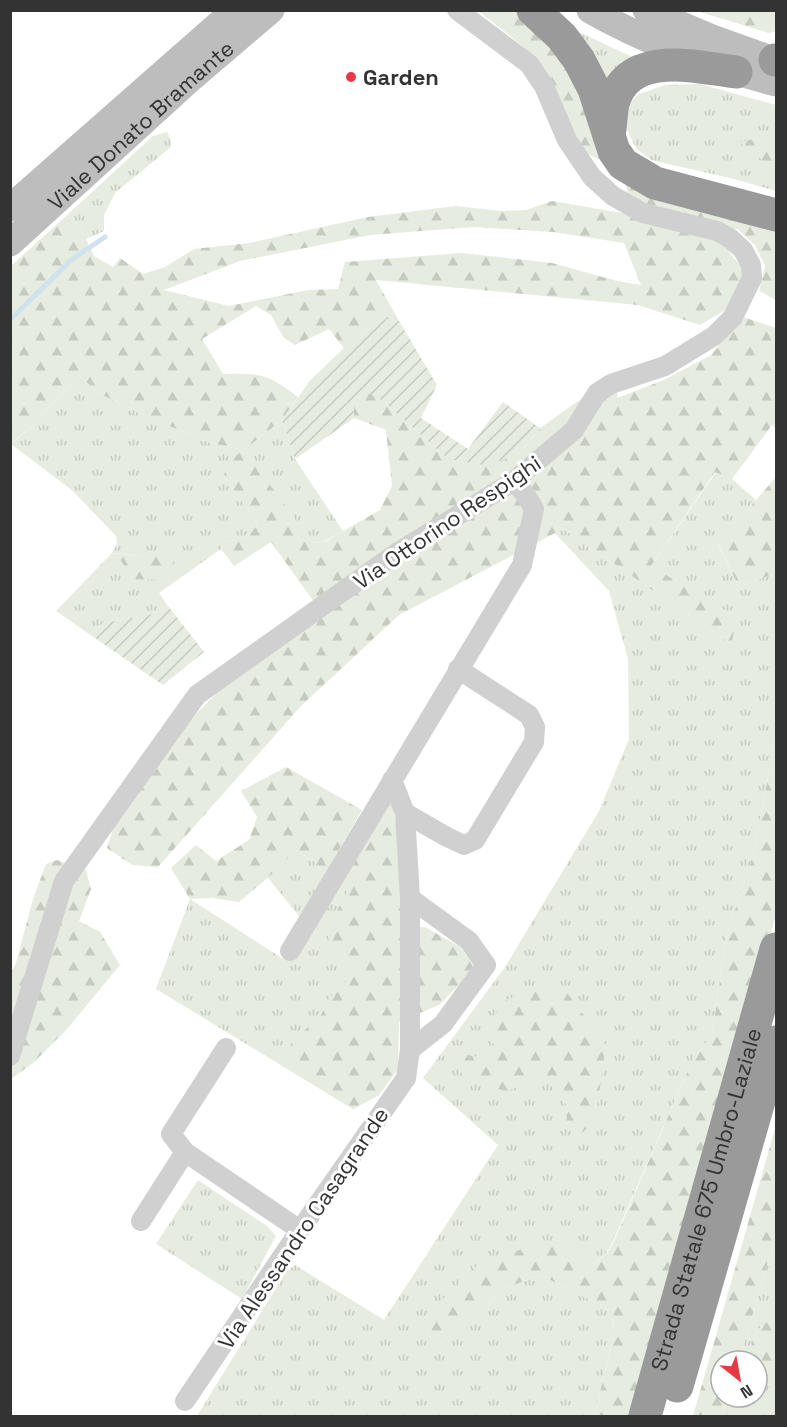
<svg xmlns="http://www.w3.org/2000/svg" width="787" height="1427" viewBox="0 0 787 1427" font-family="'Space Grotesk',sans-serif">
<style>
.grass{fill:url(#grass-tufts);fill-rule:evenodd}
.forest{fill:url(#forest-firs);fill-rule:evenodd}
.garden{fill:url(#garden-furrows)}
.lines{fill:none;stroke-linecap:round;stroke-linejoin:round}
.stream{stroke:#cfe2ee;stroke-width:5}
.street{stroke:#d0d0d0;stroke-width:20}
.secondary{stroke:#bdbdbd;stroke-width:27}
.highway{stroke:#9a9a9a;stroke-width:33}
.poi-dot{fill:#e63946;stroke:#fff;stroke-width:2}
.labels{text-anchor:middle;stroke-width:6;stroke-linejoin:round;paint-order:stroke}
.poi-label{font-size:22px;font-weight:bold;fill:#333;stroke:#fff;text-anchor:start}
.street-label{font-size:22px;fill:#333;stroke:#fff}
</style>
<defs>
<pattern id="grass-tufts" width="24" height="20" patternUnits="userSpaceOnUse" patternTransform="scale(1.5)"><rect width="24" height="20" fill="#e6ecdf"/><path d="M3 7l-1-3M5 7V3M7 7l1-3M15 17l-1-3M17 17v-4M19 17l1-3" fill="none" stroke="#c6cbc0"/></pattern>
<pattern id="forest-firs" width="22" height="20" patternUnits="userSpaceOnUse" patternTransform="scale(1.5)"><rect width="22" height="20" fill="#e6ecdf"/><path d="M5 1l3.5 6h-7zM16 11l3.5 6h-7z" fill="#c6cbc0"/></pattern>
<pattern id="garden-furrows" width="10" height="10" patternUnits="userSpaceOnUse" patternTransform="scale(1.5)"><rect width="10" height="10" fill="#e6ecdf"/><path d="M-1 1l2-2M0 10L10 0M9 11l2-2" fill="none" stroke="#c6cbc0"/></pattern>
</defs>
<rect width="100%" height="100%" fill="#fff"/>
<path class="grass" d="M566 26 641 61 605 88Z
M700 84 776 105V191L734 179 651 160 636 148 626 128 625 108 639 94 665 85Z
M167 132 170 138 171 147 115 193 104 215V231L86 239 80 226 65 217 153 136Z
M79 375 98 393 157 421 211 443 244 450 282 420 295 459 343 531 323 542 312 543 243 450 224 476 258 524 248 536 224 542 221 549 159 593 168 606 152 614 103 623 89 634 56 611 112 553 117 544 116 536 73 491 11 444 29 429ZM113 554 114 553 149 557 133 579 121 561Z
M716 472 732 479 756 500 718 545 739 587 776 573V736L753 855 726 937 712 1035 693 1059 610 1248 594 1265 559 1240 476 1267 451 1291 441 1342 506 1288 540 1275 613 1311 614 1335 594 1416H197L286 1272 295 1265 384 1320 498 1145 423 1078 505 967 599 811 629 739 628 659 609 591 555 533 559 526 731 644 737 618 651 566Z
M387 802 379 1095 353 1109 156 989 190 899 283 959 296 955Z
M295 850 315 862 325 874 299 916 268 878Z
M198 1180 267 1226 276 1236 242 1299 156 1244Z
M776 1235V1318H771L760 1328 751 1343 766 1376 776 1379V1416H723L728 1397H757V1361H739Z"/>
<path class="forest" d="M478 11H523L574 76 601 159C598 158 594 158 592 156 577 148 561 102 553 87 535 51 508 34 478 11Z
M697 11H776V31L769 33Z
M776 135V171L739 142Z
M625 183 776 227V300L759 291 765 266 755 245 737 229 728 230C724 247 730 257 744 267L743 277 732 306 700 325 638 305 376 280 399 321 383 319 352 340 344 348 329 329 295 345 284 338 271 315 256 306 202 339 223 374C262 373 267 374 298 397L282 420 244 450 313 543 324 542 380 510 392 486 386 430 354 418V398L370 393 384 402 448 459 518 456 540 428 621 371 617 398 664 380 711 355 743 317 776 328V428L772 425 732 479 715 472 651 566 738 618 731 644 559 526 555 533 399 615 301 706 158 867 132 865 107 848 113 829 194 716 220 690 314 602 271 542 234 566 221 549 224 542 248 536 258 524 224 476 227 463 243 450 211 443 157 421 98 393 79 375 29 429 11 443V266L65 217 80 226 94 256 113 267 120 258 143 274 165 267 194 249 249 243 368 217 456 206 501 211 526 210 552 201 628 214 631 203ZM473 227 553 232 624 243 641 285 617 281 552 263 462 253 345 262 338 289 308 290 229 306 164 290 240 261 370 235Z
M776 477V573L739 587 718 544Z
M175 551 172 573 158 580 133 579 121 561 112 553 149 557Z
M776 736V915L630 1416H594L614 1335 613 1311 540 1275 506 1288 441 1342 424 1338 421 1319 476 1267 522 1249 559 1240 594 1265 611 1248 693 1059 712 1035 726 937 753 855Z
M286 767 362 810 325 874 315 862 295 850 277 870 239 902 212 898 190 899 171 868 196 845 216 861 249 840 257 817 241 791Z
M387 802 393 807 400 850V927H425L460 947 475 966 465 979 439 1005 399 1022 398 1069 379 1095 353 1109 306 1080 287 1056 292 1041 320 1017 329 998 350 977 362 973 357 966 331 953 327 930 348 890 347 869Z
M57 860 86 870 91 889 79 921 100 932 120 965 68 1028 33 1063 11 1079 10 974 16 963 33 899 46 864Z
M536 987 565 990 606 1045 595 1122 579 1135 566 1123 568 1107 545 1078 506 1091 465 1080 457 1066 462 1053 475 1057 496 1048 485 1029 506 1000Z
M776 1125V1235L739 1361H721V1397H728L723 1416H693Z
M771 1318H776V1379L767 1377 757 1361 751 1343 760 1328Z"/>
<path class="garden" d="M383 319 399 321 437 385 421 418 468 449 503 402 540 428 518 456 483 465 448 459 384 402 370 393 354 398V418L295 459 282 420 309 382 352 340Z
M168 606 204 652 163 685 89 634 103 623 152 614Z"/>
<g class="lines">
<path class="stream" d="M10 320 71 260 105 237"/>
<path class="street" d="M405 813 447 837 464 845 475 840 534 742 535 727 529 715 458 669
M290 951 522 565 534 509 525 494 514 481
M410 1050 443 1024 486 965 469 941 410 898
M10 1056 64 881 197 695 398 552 514 481 574 430 597 393 611 384 665 366 714 336 733 317 752 278 751 265 743 250 731 239 717 231 643 213 613 196 592 177 567 140 544 86 529 64 457 10
M185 1152 171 1134 226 1048
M141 1221 185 1152 300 1230
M185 1401 300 1230 406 1078 410 1050V898L405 813 392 780"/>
<g class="secondary">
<path d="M590 10C646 42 715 67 776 83"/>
<path d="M646 10 712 38 776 61"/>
<path d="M10 208 235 10"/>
<path id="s1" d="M10 243 189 80 271 10"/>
</g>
<g class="highway">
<path d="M533 10 562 37 579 60 594 89 614 151 623 164 655 183 776 215"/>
<path d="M775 60H776"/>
<path d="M609 135C611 125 611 113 613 103 629 49 696 67 736 72"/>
<path d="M677 1386 776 1042"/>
<path id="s2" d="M645 1416 776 949"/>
</g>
</g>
<circle class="poi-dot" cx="351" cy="77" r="6"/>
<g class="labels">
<g class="poi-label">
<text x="363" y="85">Garden</text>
</g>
<g class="street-label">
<text dy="8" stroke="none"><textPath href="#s1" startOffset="176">Viale Donato Bramante</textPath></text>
<text transform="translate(447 522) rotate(-34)" y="8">Via Ottorino Respighi</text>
<text dy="8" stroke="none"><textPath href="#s2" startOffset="225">Strada Statale 675 Umbro-Laziale</textPath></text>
<text transform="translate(303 1228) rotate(-56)" y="8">Via Alessandro Casagrande</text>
</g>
</g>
<rect width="787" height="1427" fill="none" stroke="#333333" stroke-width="24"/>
<g transform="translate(739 1379) rotate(149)"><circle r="28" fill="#ffffff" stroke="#adadad" stroke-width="1.5"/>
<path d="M0-4.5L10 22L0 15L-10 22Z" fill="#e63946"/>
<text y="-9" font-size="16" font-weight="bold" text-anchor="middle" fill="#333333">N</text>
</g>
</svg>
